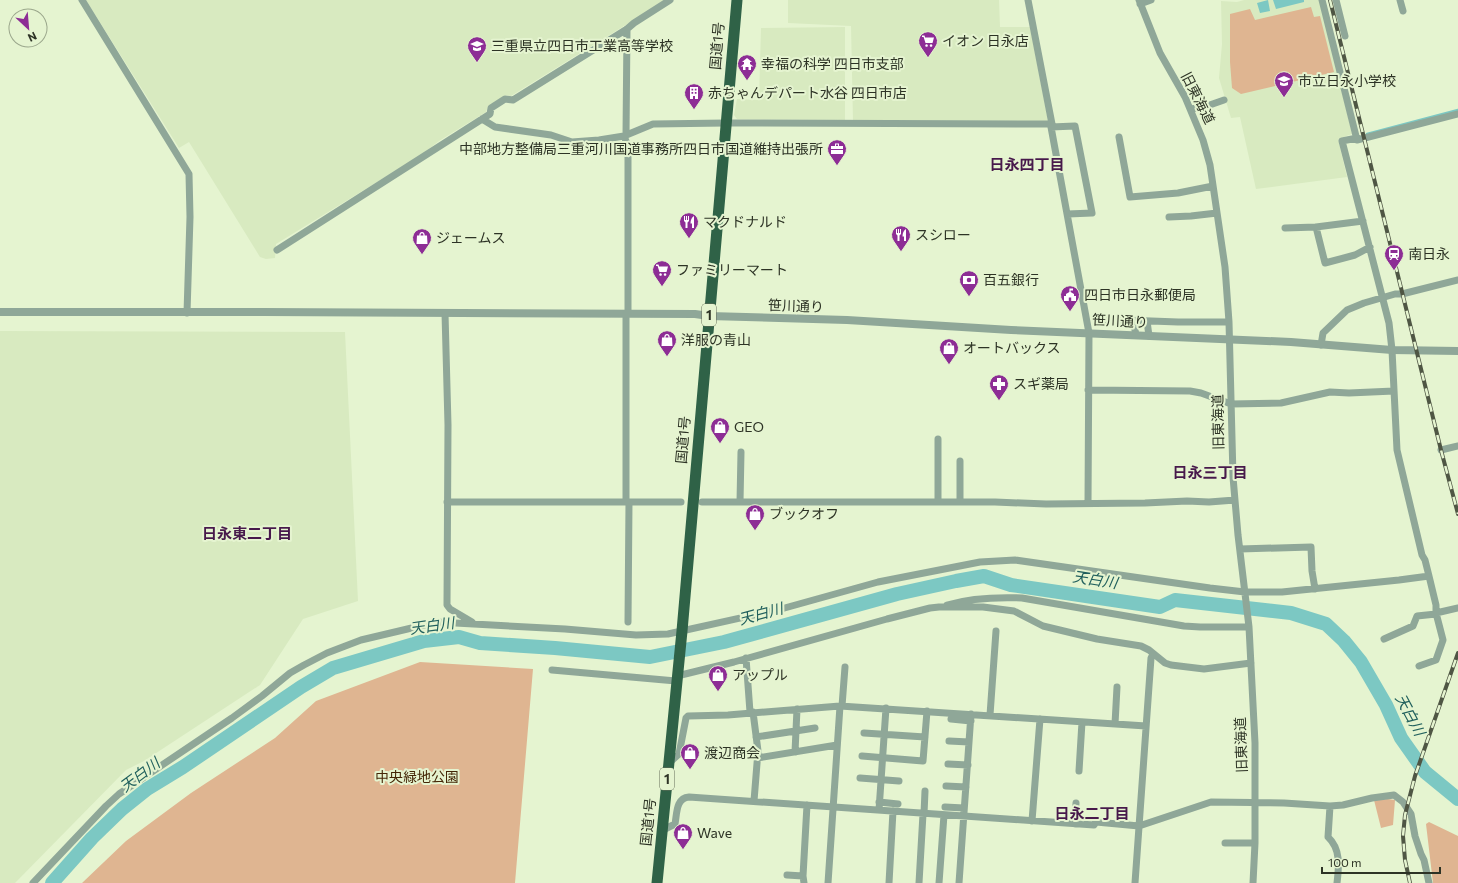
<svg xmlns="http://www.w3.org/2000/svg" width="1458" height="883" viewBox="0 0 1458 883" font-family="Commissioner,'Noto Sans JP',sans-serif">
<style>
.built{fill:#d8eac0}
.green{fill:#dfb591}
.water{fill:#7cc8c3}
.lines{fill:none;stroke-linecap:round;stroke-linejoin:round}
.stream{stroke:#7cc8c3;stroke-width:2.5}
.river{stroke:#7cc8c3;stroke-width:14}
.minor{stroke:#8fa798;stroke-width:7}
.tertiary{stroke:#8fa798;stroke-width:8}
.trunk{stroke:#2f6247;stroke-width:11}
.rail-casing{stroke:#4f5644;stroke-width:4}
.rail{stroke:#e5f4d0;stroke-width:2.5;stroke-dasharray:8;stroke-linecap:butt}
.labels{text-anchor:middle;stroke-width:4;stroke-linejoin:round;paint-order:stroke}
.shield{fill:#e5f4d0;stroke:#646d58;stroke-width:1}
.shield-label{font-size:13px;font-weight:bold;fill:#2d3325}
.poi-label{font-size:14px;fill:#2d3325;stroke:#e5f4d0;text-anchor:start}
.street-label{font-size:14px;fill:#2d3325;stroke:#e5f4d0}
.park-label{font-size:14px;fill:#442606;stroke:#e5f4d0}
.neighbourhood-label{font-size:15px;font-weight:bold;fill:#47194b;stroke:#e5f4d0}
.water-label{font-size:15px;font-style:italic;fill:#21605d;stroke:#e5f4d0}
</style>
<rect width="100%" height="100%" fill="#e5f4d0"/>
<path class="built" d="M86 0H666L511 96 506 95 488 106 486 112 439 141 421 155 276 244 275 258 266 259 260 257 189 142 179 148Z
M788 0H999L1000 27H1030L1048 121H853L851 26 788 23Z
M1244 0H1320L1352 134 1338 139 1347 177 1256 189 1240 117 1231 118 1219 78 1222 44 1221 1 1237 2Z
M845 27V120L737 119 734 115 737 99 759 100 761 28Z
M0 331 345 332 358 601 303 619 260 685 144 761 126 770 15 883H0Z"/>
<path class="green" d="M1311 7 1314 17 1320 16 1334 72 1241 94 1232 88 1230 62V14L1250 9 1255 20Z
M420 662 533 669 515 883H82L126 841 191 793 275 738 316 701Z
M1388 799 1395 800 1393 825 1381 828 1374 800Z
M1429 822 1458 836V883H1433L1426 824Z"/>
<path class="water" d="M1268 0 1270 11 1260 13 1257 3Z
M1273 0H1304V2L1276 9Z"/>
<g class="lines">
<path class="stream" d="M1367 134 1458 110"/>
<path class="river" d="M52 883 92 838 122 809 147 789 183 767 301 687 333 668 424 641 459 637 480 643 555 648 650 657 724 642 897 594 956 581 984 576 1011 585 1160 607 1175 600 1291 613 1326 624 1344 641 1361 662 1386 705 1401 738 1425 772 1458 799"/>
<path class="minor" d="M82 0 189 174 190 217 187 313
M1028 0 1052 124 1051 127 1089 333 1088 503
M1139 0 1160 53 1185 97 1203 140 1210 165 1225 267 1229 322 1233 477 1238 535 1249 627 1255 743V843L1253 883
M1322 0 1357 140 1458 114
M1336 0 1345 36
M1400 0 1403 11
M1140 4 1151 0
M1191 109 1204 107 1224 100
M482 119 495 127 551 135 572 142 599 140 624 136 653 124 726 123 1052 124
M1051 127 1075 126 1092 213 1068 214
M626 135 627 29
M624 136 628 146V314
M1119 137 1130 197 1178 193 1213 186
M1357 138 1342 141 1389 323 1392 350 1397 450 1422 555 1425 560 1429 576 1436 605V613L1443 640 1436 660 1419 666
M1169 217 1191 216 1217 213
M1316 227 1325 263 1355 255 1370 247
M1285 228 1316 227 1363 221
M277 250 490 114 491 108 505 99 513 100 627 29 634 23 670 0
M445 313 448 425 447 605 450 609 472 622
M626 314V502
M1098 319 1178 322H1229
M1133 320 1136 335
M1147 321 1149 336
M1321 345 1323 333 1347 310 1364 303 1395 294H1402L1458 280
M1088 390 1190 391 1201 393 1231 404 1281 403 1330 392 1349 393 1394 391
M938 439V502
M1441 450 1458 446
M960 461V502
M447 502H681
M702 502H995L1046 504 1145 503 1187 501 1209 502 1235 500
M740 502 741 452
M1240 549 1311 547 1312 571 1315 589
M947 605C971 598 997 597 1022 598L1184 626 1200 627H1249
M1436 613 1458 608
M628 622 629 502
M1384 639 1413 626 1417 616 1436 614
M746 658 750 712
M552 670 676 681
M677 676 734 662 887 619 930 608 939 607H983L1014 611 1043 626 1097 639 1141 646 1149 650 1165 663 1171 665 1204 669 1251 663
M842 706 845 667
M753 712 758 751 754 801
M990 715 996 631
M951 719 971 721
M1115 724 1117 687
M864 733 925 737
M756 737 815 728
M949 741 969 742
M795 752 797 709
M862 756 923 761 927 711
M757 758 837 745
M669 763 679 754 686 718 688 716 728 715 840 706 1146 726
M948 764 968 765
M1079 771 1082 722
M860 778 899 781
M946 786 966 787
M879 802 898 804
M1330 806 1328 837C1341 849 1339 867 1337 883
M945 807 964 808
M879 810 886 708
M924 814 925 791
M1032 821 1040 719
M1075 824 1076 803
M663 830 675 824C677 813 676 798 689 797L1094 825 1096 822 1139 826 1211 802 1284 803 1330 806 1343 805 1372 798 1394 795 1403 802 1411 814 1415 836 1421 854 1424 860 1429 883
M1225 843H1255
M787 875 803 876 804 883
M803 876 807 805
M33 883 106 806 119 794 232 718 262 696 290 673 304 665 327 653 361 640 437 622 565 629 636 635 668 634 781 609 878 582 980 562 1015 560 1210 588 1245 592H1282L1399 580 1429 576
M828 883 840 706
M889 883 893 811
M919 883 923 814
M939 883 944 815
M959 883 971 714
M1135 883 1151 658 1153 654"/>
<path class="tertiary" d="M0 312H265L695 314 709 316 847 320 1011 330 1291 342 1392 350 1458 351"/>
<path class="trunk" d="M657 883 682 631 737 0"/>
<g class="rail-casing">
<path id="rail" d="M1330 0 1441 450 1458 514
M1410 883 1405 860 1403 836 1405 815 1415 776 1458 653"/>
</g>
<use href="#rail" class="rail"/>
</g>
<defs>
<g id="supermarket-pin" transform="scale(1)"><path d="M0 17L-7.5 6A9.5 9.5 0 1 1 7.5 6Z" fill="#8d2d95" stroke="#e5f4d0"/><path d="M-6-5.5h2.5l.6 2H6L4.5 2H-2.5L-4.4-4H-6ZM-1.5 3.2a1.3 1.3 0 1 0 .1 0ZM3 3.2a1.3 1.3 0 1 0 .1 0Z" fill="#fff"/></g>
<g id="school-pin" transform="scale(1)"><path d="M0 17L-7.5 6A9.5 9.5 0 1 1 7.5 6Z" fill="#8d2d95" stroke="#e5f4d0"/><path d="M0-5L7-2L0 1L-7-2ZM-4 1L0 2.5L4 1V4Q0 6-4 4Z" fill="#fff"/></g>
<g id="temple-pin" transform="scale(1)"><path d="M0 17L-7.5 6A9.5 9.5 0 1 1 7.5 6Z" fill="#8d2d95" stroke="#e5f4d0"/><path d="M0-6L5-2H3V0L6.5 2.5H4V6H1.5V3h-3V6H-4V2.5H-6.5L-3 0V-2H-5Z" fill="#fff"/></g>
<g id="building-pin" transform="scale(1)"><path d="M0 17L-7.5 6A9.5 9.5 0 1 1 7.5 6Z" fill="#8d2d95" stroke="#e5f4d0"/><path d="M-4-6H4V6H1V3H-1V6H-4ZM-2.5-4.3h1.7v1.8h-1.7ZM.8-4.3h1.7v1.8H.8ZM-2.5-1h1.7V.8h-1.7ZM.8-1h1.7V.8H.8Z" fill="#fff"/></g>
<g id="office-pin" transform="scale(1)"><path d="M0 17L-7.5 6A9.5 9.5 0 1 1 7.5 6Z" fill="#8d2d95" stroke="#e5f4d0"/><path d="M-6-3h4V-5.5h4V-3h4V5H-6ZM-1-4.5V-3h2v-1.5ZM-6 0V1H6V0Z" fill="#fff"/></g>
<g id="restaurant-pin" transform="scale(1)"><path d="M0 17L-7.5 6A9.5 9.5 0 1 1 7.5 6Z" fill="#8d2d95" stroke="#e5f4d0"/><path d="M-5-6h1v4h1v-4h1v4h1v-4h1v5L-1.5 .5V6h-2V.5L-5-1ZM5-6V6H3V1.5H1.5Q1.5-4 5-6Z" fill="#fff"/></g>
<g id="shop-pin" transform="scale(1)"><path d="M0 17L-7.5 6A9.5 9.5 0 1 1 7.5 6Z" fill="#8d2d95" stroke="#e5f4d0"/><path d="M-5-2.5h2.3a2.7 3.5 0 0 1 5.4 0H5L5.5 6h-11ZM-1.5-2.5h3a1.5 2.3 0 0 0-3 0Z" fill="#fff"/></g>
<g id="station-pin" transform="scale(1)"><path d="M0 17L-7.5 6A9.5 9.5 0 1 1 7.5 6Z" fill="#8d2d95" stroke="#e5f4d0"/><path d="M-3-6H3Q5-6 5-4V2Q5 4 3 4L4.5 6H3L1.5 4h-3L-3 6H-4.5L-3 4Q-5 4-5 2V-4Q-5-6-3-6ZM-3.5-4v3h7v-3ZM-3.5 1v1.5H-2V1ZM2 1v1.5H3.5V1Z" fill="#fff"/></g>
<g id="bank-pin" transform="scale(1)"><path d="M0 17L-7.5 6A9.5 9.5 0 1 1 7.5 6Z" fill="#8d2d95" stroke="#e5f4d0"/><path d="M-6-4H6V4H-6ZM0-2.3a2.3 2.3 0 1 0 0 4.6a2.3 2.3 0 1 0 0-4.6Z" fill="#fff"/></g>
<g id="civic-pin" transform="scale(1)"><path d="M0 17L-7.5 6A9.5 9.5 0 1 1 7.5 6Z" fill="#8d2d95" stroke="#e5f4d0"/><path d="M-.6-6.5H3V-4.5H.6V-3L4-1V1h2V6H-6V1h2V-1L-.6-3ZM-1.2 2.5V6h2.4V2.5Z" fill="#fff"/></g>
<g id="pharmacy-pin" transform="scale(1)"><path d="M0 17L-7.5 6A9.5 9.5 0 1 1 7.5 6Z" fill="#8d2d95" stroke="#e5f4d0"/><path d="M-2-6h4v4h4v4h-4v4h-4v-4h-4v-4h4Z" fill="#fff"/></g>
</defs>
<g fill-rule="evenodd">
<use href="#supermarket-pin" x="928" y="41"/>
<use href="#school-pin" x="477" y="46"/>
<use href="#temple-pin" x="747" y="64"/>
<use href="#school-pin" x="1284" y="81"/>
<use href="#building-pin" x="694" y="93"/>
<use href="#office-pin" x="837" y="149"/>
<use href="#restaurant-pin" x="689" y="222"/>
<use href="#restaurant-pin" x="901" y="235"/>
<use href="#shop-pin" x="422" y="238"/>
<use href="#station-pin" x="1394" y="254"/>
<use href="#supermarket-pin" x="662" y="270"/>
<use href="#bank-pin" x="969" y="280"/>
<use href="#civic-pin" x="1070" y="295"/>
<use href="#shop-pin" x="667" y="340"/>
<use href="#shop-pin" x="949" y="348"/>
<use href="#pharmacy-pin" x="999" y="384"/>
<use href="#shop-pin" x="720" y="427"/>
<use href="#shop-pin" x="755" y="514"/>
<use href="#shop-pin" x="718" y="675"/>
<use href="#shop-pin" x="690" y="753"/>
<use href="#shop-pin" x="683" y="833"/>
</g>
<g class="labels">
<g class="shield">
<rect x="702" y="304" width="14" height="22" rx="3"/>
<rect x="660" y="768" width="14" height="22" rx="3"/>
</g>
<g class="shield-label">
<text x="709" y="320">1</text>
<text x="667" y="784">1</text>
</g>
<g class="poi-label">
<text x="942" y="46">イオン 日永店</text>
<text x="491" y="51">三重県立四日市工業高等学校</text>
<text x="761" y="69">幸福の科学 四日市支部</text>
<text x="1298" y="86">市立日永小学校</text>
<text x="708" y="98">赤ちゃんデパート水谷 四日市店</text>
<text x="823" y="154" text-anchor="end">中部地方整備局三重河川国道事務所四日市国道維持出張所</text>
<text x="703" y="227">マクドナルド</text>
<text x="915" y="240">スシロー</text>
<text x="436" y="243">ジェームス</text>
<text x="1408" y="259">南日永</text>
<text x="676" y="275">ファミリーマート</text>
<text x="983" y="285">百五銀行</text>
<text x="1084" y="300">四日市日永郵便局</text>
<text x="681" y="345">洋服の青山</text>
<text x="963" y="353">オートバックス</text>
<text x="1013" y="389">スギ薬局</text>
<text x="734" y="432">GEO</text>
<text x="769" y="519">ブックオフ</text>
<text x="732" y="680">アップル</text>
<text x="704" y="758">渡辺商会</text>
<text x="697" y="838">Wave</text>
</g>
<g class="street-label">
<text transform="translate(717 46) rotate(-85)" y="5">国道1号</text>
<text transform="translate(1198 98) rotate(63)" y="5">旧東海道</text>
<text transform="translate(796 306) rotate(2)" y="5">笹川通り</text>
<text transform="translate(1120 321) rotate(3)" y="5">笹川通り</text>
<text transform="translate(1218 422) rotate(-91)" y="5">旧東海道</text>
<text transform="translate(683 440) rotate(-85)" y="5">国道1号</text>
<text transform="translate(1241 745) rotate(-92)" y="5">旧東海道</text>
<text transform="translate(648 822) rotate(-84)" y="5">国道1号</text>
</g>
<g class="park-label">
<text x="417" y="782">中央緑地公園</text>
</g>
<g class="neighbourhood-label">
<text x="1027" y="170">日永四丁目</text>
<text x="1210" y="478">日永三丁目</text>
<text x="247" y="539">日永東二丁目</text>
<text x="1092" y="819">日永二丁目</text>
</g>
<g class="water-label">
<text transform="translate(1095 580) rotate(9)" y="5">天白川</text>
<text transform="translate(761 614) rotate(-15)" y="5">天白川</text>
<text transform="translate(432 626) rotate(-8)" y="5">天白川</text>
<text transform="translate(1410 715) rotate(62)" y="5">天白川</text>
<text transform="translate(140 775) rotate(-37)" y="5">天白川</text>
</g>
</g>
<g transform="translate(28 28) rotate(154)"><circle r="19" fill="#e5f4d0" stroke="#9ba78c"/>
<path d="M0-3L7 15L0 10L-7 15Z" fill="#8d2d95"/>
<text y="-6" font-size="11" font-weight="bold" text-anchor="middle" fill="#2d3325">N</text>
</g>
<path d="M1322 867v6h118v-6" fill="none" stroke="#2d3325" stroke-width="2"/>
<text x="1328" y="867" font-size="12" fill="#2d3325" stroke="#e5f4d0" stroke-width="3" paint-order="stroke">100 m</text>
</svg>
